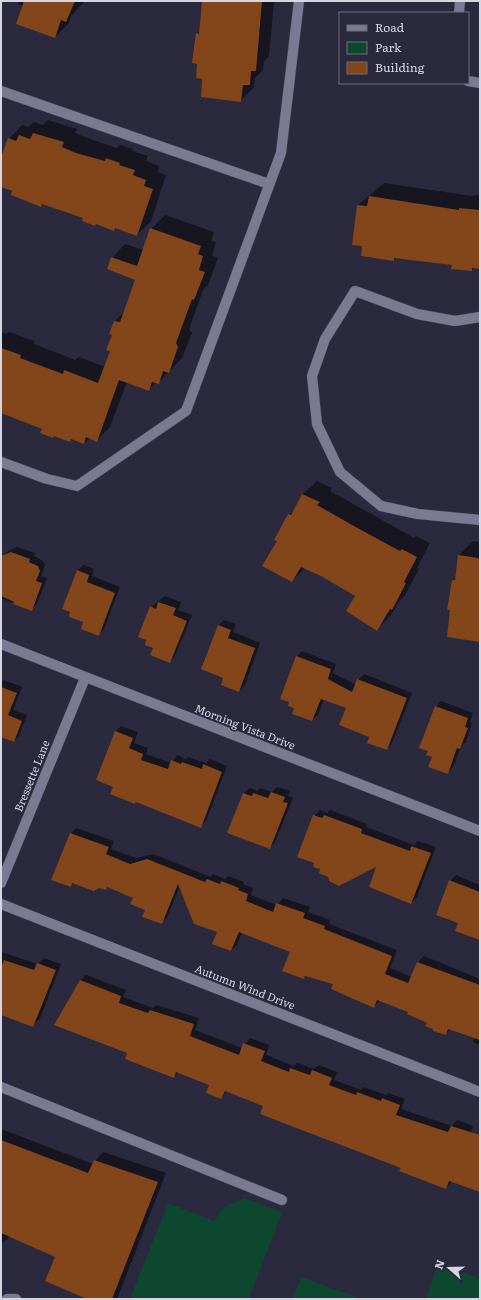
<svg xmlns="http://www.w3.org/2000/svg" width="481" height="1300" viewBox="0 0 481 1300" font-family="Literata,serif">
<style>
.green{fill:#0e4730}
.shadow{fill:#0007}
.building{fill:#83451a}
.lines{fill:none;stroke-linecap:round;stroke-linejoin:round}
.minor-casing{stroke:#464456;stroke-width:11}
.minor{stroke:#7b7a92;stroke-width:10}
.labels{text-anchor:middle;stroke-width:3;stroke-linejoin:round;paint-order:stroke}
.street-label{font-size:11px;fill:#d7d7e4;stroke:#2a293d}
</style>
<rect width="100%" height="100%" fill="#2a293d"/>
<path class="green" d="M245 1198 282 1212 249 1299H130L168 1203 214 1221 224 1207Z
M436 1269H451L480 1278V1299H426Z
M301 1277 362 1299H293Z"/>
<path class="shadow" d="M19 1H85L71 16 69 23 55 37 23 6 18 4Z
M203 1H274L269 56 264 62 263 70 255 78 254 87 240 101 203 78 198 63 197 34 200 31Z
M48 120 77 129 75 133 90 139 117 148 120 145 133 149 132 151 148 156 146 161 159 166 158 172 166 175 151 221 137 235 117 227 114 230 97 224 95 225 84 217 43 203 41 206 1 186V159L9 139 22 125 28 127 34 122 42 125Z
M384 183 472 196 474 195H480V268H474L472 270 453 264 397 257 393 260 363 245 358 205Z
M165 215 214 232 211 241 216 242 212 256 218 258 208 285 203 290 189 329 192 333 182 358 158 383 156 382 149 389 127 382 110 427 96 441 90 438 84 443 73 438 70 441 1 412V332L6 334 9 332 34 341V344L75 360 79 357 105 367 111 351 115 321 124 312 136 279 112 258 125 244 144 250 151 229Z
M317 481 332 488 330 491 366 511 414 538 416 536 430 543 417 568 419 569 405 595 398 603 390 616 376 630 356 596 321 575 305 568 292 581 278 540 289 515 296 508 303 494Z
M473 541 480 542V641L453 580 457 577 459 555Z
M17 547 35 553 34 556 43 561 45 565 41 576 47 578 37 604 31 610 1 598V559L8 551Z
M83 565 94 569 92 576 120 587 104 629 99 635 72 612 63 608 78 570Z
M165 596 181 602 178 610 192 615 175 656 170 662 155 647 151 607Z
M224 620 236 624 233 632 260 643 245 685 239 691 224 677 218 626Z
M302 651 336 664 333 673 356 685 358 680 364 674 412 693 392 743 387 749 371 737 347 708 324 699 318 715 312 720 296 708 297 657Z
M4 680 22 687 13 710 27 715 19 736 14 741 3 737 1 741V683Z
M441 701 473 713 470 722 472 723 466 742 461 747 453 767 447 773 433 757 436 707Z
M121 726 138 732 134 743 148 748 146 754 171 763 178 755 186 759 188 757 206 763 210 759 227 766 206 821 201 826 137 801 135 803 114 786 97 780 116 731Z
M277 787 290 791 288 796 293 798 275 842 270 848 244 793 250 788 257 791 260 788 272 792Z
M320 810 327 813 330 810 367 824 366 827 414 845 418 841 436 847 417 897 411 903 378 865 328 876 321 869 314 816Z
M76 828 114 841 111 849 136 858 153 854 211 877 213 874 225 879 228 876 244 882 243 884 253 888 251 895 277 905 283 898 310 907 308 912 330 920 329 924 397 950 390 968 412 977 418 962 424 956 480 979V1045L473 1042 475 1038 451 1029 445 1034 409 1012 380 1000 374 1007 334 983 307 975 304 978 291 952 242 932 237 945 231 950 180 886 167 917 162 923 134 897 108 887 105 889 74 883 70 886 53 880 71 833Z
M456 875 480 885V939L459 923 450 881Z
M1 952 38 964 44 958 61 964 40 1018 34 1024 1 1013Z
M86 975 126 990 123 997 153 1008 156 1005 199 1018 195 1030 242 1048 250 1038 269 1045 266 1055 294 1066 297 1063 314 1069 319 1065 337 1072 334 1080 361 1090 363 1087 386 1095 388 1093 405 1099 401 1109 452 1126 457 1120 473 1126 470 1135 480 1139V1191L452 1181 446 1188 265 1105 227 1091 221 1098 211 1084 178 1072 173 1077 128 1052 80 981Z
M1 1129 93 1164 103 1152 166 1173 117 1299H90L56 1257 10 1236 3 1243H1Z"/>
<path class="building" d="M24 1H75L66 22 61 20 55 38 16 24Z
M202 1H262L256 71H251L250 85H243L241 102 201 97 202 79 196 78 197 64 192 63 196 33 199 34Z
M33 133 64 142 62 147 76 153 105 161 106 158 120 163 119 165 135 170 133 175 146 180 144 186 153 189 137 236 115 228 114 231 96 224 95 226 82 221 83 218 42 204 41 207 11 195 12 191 1 187V157L8 138 16 141 19 135 30 139Z
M369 196 459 210V208L480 210V269L472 268V271L451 269 452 265 394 258V261L361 256 362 246 352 245 357 205 367 206Z
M150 228 201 246 198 254 203 256 199 270 205 272 194 300 192 299 176 343 178 347 169 373 163 371 159 384 152 382 149 391 119 380 97 442 86 437 84 444 71 439 70 442 54 436 53 438 40 433 42 429 1 413V348L21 355 20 358 63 374 64 370 98 383 110 351 106 350 112 335 109 334 114 321 120 322 135 280 107 269 111 257 137 266Z
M302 494 320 502 317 505 352 525 400 551 402 549 417 557 404 582 406 583 392 610 390 609 377 631 346 611 355 596 321 576 301 567 292 582 262 566 277 541 274 540 288 514 291 515Z
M11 552 30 559 29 562 38 566 40 571 36 581 42 583 32 611 13 604 14 602 1 596V556Z
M458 555 478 558 480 561V642L447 637 450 610H447L452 580H455Z
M77 570 89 575 87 582 115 593 99 636 81 629 83 622 69 617 70 612 62 609Z
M158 602 176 608 173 615 187 621 170 663 150 655 153 648 145 645 146 640 138 637 150 606 156 609Z
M218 625 231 630 228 638 255 648 239 692 221 685 223 678 201 669Z
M296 656 331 669 328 679 352 692 357 679 407 698 387 750 367 743 369 737 339 725 346 708 321 699 312 721 292 714 294 708 288 706 289 702 280 699Z
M1 687 17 693 8 715 22 721 14 742 1 737Z
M435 706 468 718 465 727 468 728 460 749 457 748 448 774 428 767 432 757 426 755 428 751 419 748Z
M115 731 133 738 129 748 143 754 141 760 168 769 171 760 181 764 182 762 202 769 203 764 222 772 201 828 136 802 135 804 110 794 113 787 96 780Z
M271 792 285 797 283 802 288 803 270 849 227 833 243 793 252 796 253 793 268 798Z
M313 815 322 818 324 815 362 829 361 833 410 851 411 846 431 853 411 904 369 887 376 867 339 886 329 881 328 877 319 873 320 869 313 867 314 863 297 857Z
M70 833 109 847 106 854 130 864 147 859 205 882 207 879 220 884 221 881 239 888 238 890 248 894 246 901 273 912 276 903 305 913 303 918 325 926 324 929 392 956 385 974 408 983 417 962 480 985V1040L448 1029 446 1035 433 1031V1029L425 1026 427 1023 407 1014 408 1012 377 1000 374 1008 331 989 333 984 305 976 304 979 282 971 290 952 239 932 231 951 212 944 217 932 194 924 178 884 162 924 142 917 145 910 130 904 133 898 107 887 106 890 99 888 94 891 72 883 71 887 51 880Z
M449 880 480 892V940L455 931 458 923 436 915Z
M4 960 34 970 37 963 56 970 33 1027 1 1015V968Z
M80 980 121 996 119 1003 148 1013 150 1010 194 1024 190 1036 239 1055 243 1043 265 1051 261 1061 289 1072 290 1068 310 1075 312 1070 332 1078 329 1085 356 1095 357 1092 381 1101 382 1098 400 1105 396 1115 448 1132 451 1126 480 1135V1192L449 1181 446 1189 399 1171 401 1168 260 1114 263 1106 225 1091 221 1099 206 1093 209 1085 176 1072 174 1078 125 1059 127 1053 54 1025Z
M1 1140 88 1173 94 1160 158 1182 112 1299H87L45 1281 55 1257 1 1233Z"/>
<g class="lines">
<g class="minor-casing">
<path id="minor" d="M459 13 460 1
M468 81 480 83
M1 91 269 184
M480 317 455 321 417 314 355 291 325 339 312 376 317 424 340 472 381 506 418 514 480 520
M1 462 47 479 77 486 186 411 281 153 299 1
M1 644 480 831
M1 883 85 678
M1 904 480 1092
M1 1087 282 1200
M7 1299H16"/>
</g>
<use href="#minor" class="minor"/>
</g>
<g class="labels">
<g class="street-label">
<text transform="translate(245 727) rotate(21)" y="4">Morning Vista Drive</text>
<text transform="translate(32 776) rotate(-68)" y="4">Bressette Lane</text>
<text transform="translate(245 987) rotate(21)" y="4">Autumn Wind Drive</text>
</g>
</g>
<rect width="481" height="1300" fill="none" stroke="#d7d7e4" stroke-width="4"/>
<rect x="339" y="12" width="130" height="72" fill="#2a293d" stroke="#6f6f80"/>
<rect x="347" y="25" width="20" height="6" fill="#7b7a92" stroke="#6f6f80"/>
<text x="375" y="32" font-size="12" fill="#d7d7e4">Road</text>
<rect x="347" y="42" width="20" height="12" fill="#0e4730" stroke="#6f6f80"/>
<text x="375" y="52" font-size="12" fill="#d7d7e4">Park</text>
<rect x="347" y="62" width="20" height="12" fill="#83451a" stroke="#6f6f80"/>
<text x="375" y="72" font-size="12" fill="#d7d7e4">Building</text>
<g transform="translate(449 1268) rotate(290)" stroke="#2a293d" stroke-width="3" paint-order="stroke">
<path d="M0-3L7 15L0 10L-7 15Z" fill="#d7d7e4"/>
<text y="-6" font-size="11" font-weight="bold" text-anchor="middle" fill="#d7d7e4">N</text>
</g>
</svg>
